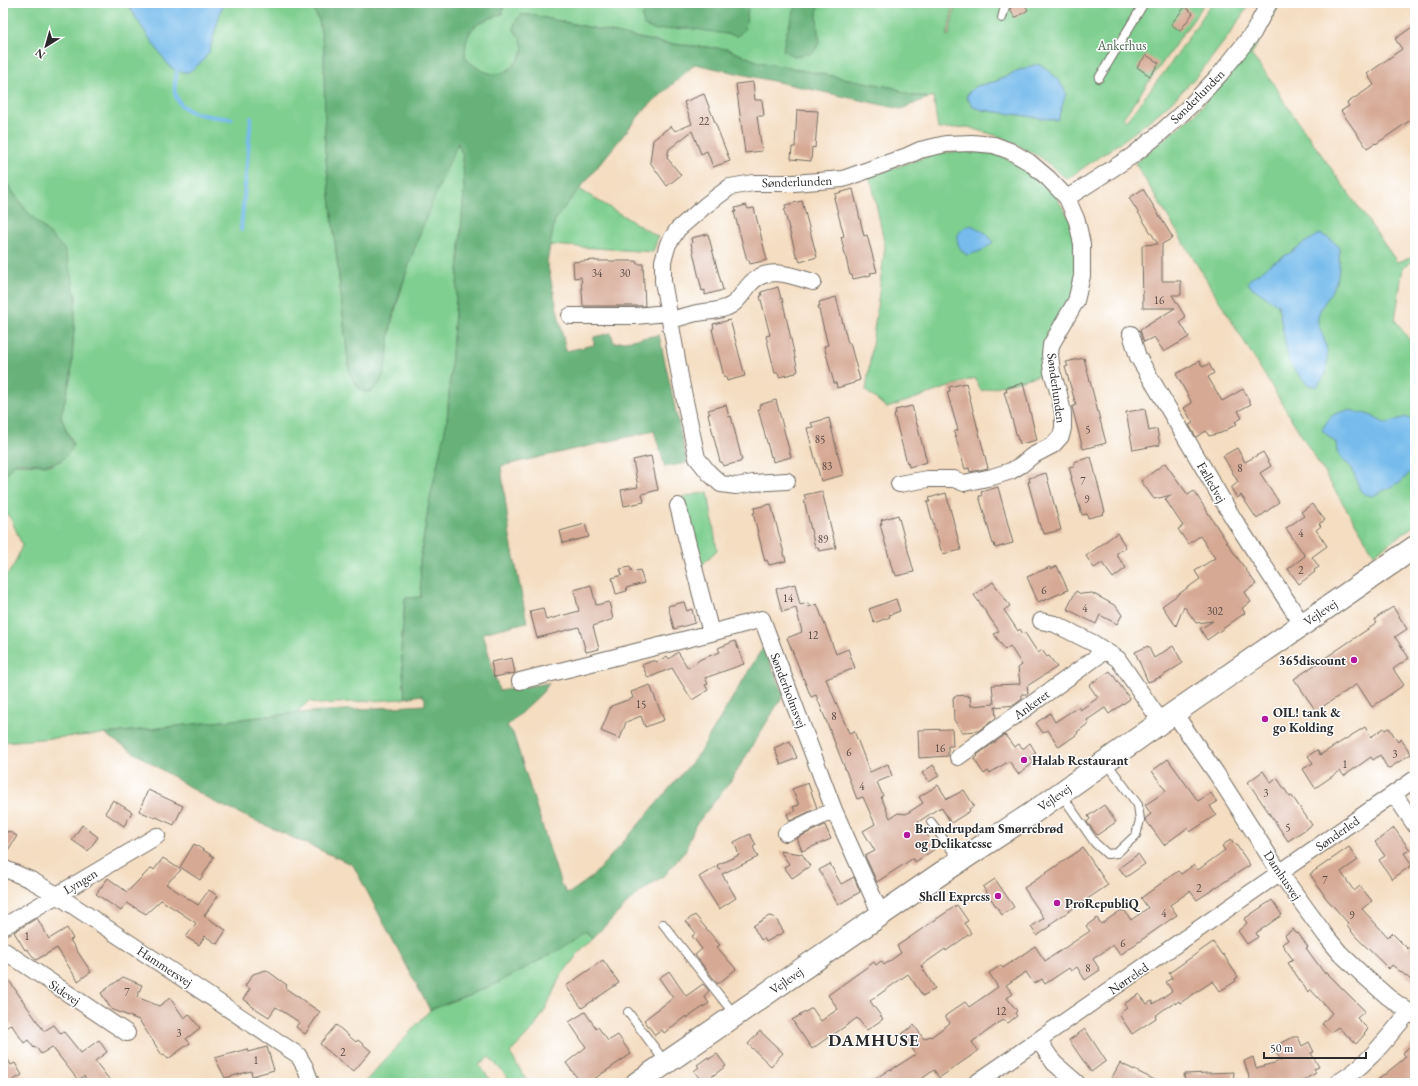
<svg xmlns="http://www.w3.org/2000/svg" width="1418" height="1086" viewBox="0 0 1418 1086" font-family="'EB Garamond',serif">
<style>
.green{fill:#7fcf90;stroke:#557d5e;fill-rule:evenodd}
.forest{fill:#67b27a;stroke:#496e52}
.water{fill:#76bbec;stroke:#50738c}
.lines{fill:none;stroke-linecap:round;stroke-linejoin:round}
.stream{stroke:#76bbec;stroke-width:4}
.building{fill:#d6a994}
.lane-casing{stroke:#716960;stroke-width:10}
.street-casing{stroke:#716960;stroke-width:18}
.secondary-casing{stroke:#716960;stroke-width:24}
.lane{stroke:#fff;stroke-width:8}
.street{stroke:#fff;stroke-width:16}
.secondary{stroke:#fff;stroke-width:22}
.poi-dot{fill:#b5179e;stroke:#fff;stroke-width:1.5}
.labels{text-anchor:middle;stroke-width:3;stroke-linejoin:round;paint-order:stroke}
.number-label{font-size:11px;fill:#564a45}
.park-label{font-size:13px;fill:#48644e;stroke:#fff}
.street-label{font-size:13px;fill:#2b2b2b;stroke:#fff}
.poi-label{font-size:13px;font-weight:bold;fill:#2b2b2b;stroke:#fff;text-anchor:start}
.district-label{font-size:17px;font-weight:bold;letter-spacing:1px;fill:#2b2b2b;stroke:#fff}
</style>
<rect width="100%" height="100%" fill="#fff"/>
<filter id="ink" filterUnits="userSpaceOnUse"><feTurbulence type="fractalNoise" baseFrequency=".025" numOctaves="2"/><feDisplacementMap in="SourceGraphic" scale="8" xChannelSelector="R" yChannelSelector="G"/><feConvolveMatrix kernelMatrix="1 2 1 2 8 2 1 2 1" color-interpolation-filters="sRGB"/></filter>
<filter id="wash" filterUnits="userSpaceOnUse"><feTurbulence type="fractalNoise" baseFrequency=".012" numOctaves="4" result="noise"/><feDisplacementMap in="SourceGraphic" scale="16" xChannelSelector="R" yChannelSelector="G"/><feGaussianBlur stdDeviation="0.9" result="paint"/><feColorMatrix in="noise" values="0 0 0 0 0 0 0 0 0 0 0 0 0 0 0 0 0 1.4 0 .05"/><feComposite in="paint" operator="in"/></filter>
<g filter="url(#wash)">
<rect width="100%" height="100%" fill="#f4ddc1"/>
<path class="green" d="M3 3H306L313 9 319 20 324 52 325 150 349 370C353 381 357 391 370 392L383 377 392 321 411 257 433 198 458 143 463 157 464 191 447 421 429 503 420 560 421 598H405L401 648 405 698 402 699 319 704 309 701 296 713 104 734 3 742V578C13 571 18 556 22 545L12 521 3 508V478L14 464 53 465 72 440 66 430 61 416 71 375 76 297 64 249 26 210 3 178Z
M504 3H954L947 36H949L956 3H1205L1123 118 1126 121 1169 66 1212 3H1250C1227 40 1200 76 1168 105 1137 133 1101 155 1067 179L1040 157 1004 138 968 127 938 129 933 96 928 98 922 96H911L895 88 759 62 727 49 662 43 532 15H521L514 30C523 42 527 46 518 60 506 76 492 78 476 67 473 64 468 62 466 59 462 51 468 32 474 27 481 21 493 17 502 14ZM1034 65 1002 112C988 111 974 111 966 97L968 93 977 86 997 81 1017 71Z
M1274 3H1281L1251 55 1275 85 1283 100 1397 262 1414 257 1415 260 1403 267 1395 320 1415 348V525L1374 554 1135 163 1196 113 1237 64Z
M967 151 997 154 1021 166 1038 178 1055 195 1071 221 1077 252V284L1048 373 981 391 975 378 887 408 866 391 885 247 872 184 868 177 937 153Z
M579 189 658 237 653 252 550 245 555 219Z
M708 492 717 550 704 563 700 569 682 497Z
M586 930 593 938 581 950 560 977 545 1010 534 1028 510 1053 528 1083H513L489 1057 479 1065 493 1083H469L467 1081 462 1083H364L430 1010 498 983 561 948Z"/>
<path class="forest" d="M306 3H504L502 14C493 17 481 21 474 27 469 31 468 37 466 43 466 48 464 53 466 58 468 61 472 64 475 66 487 75 502 78 513 66 524 54 526 47 517 34 515 31 513 28 514 25 515 21 518 18 521 15H532L662 43 727 49 759 62 895 88 911 96H922L928 98 901 109 695 64 643 111 555 219 547 262 566 351 594 345V337L611 333 614 343 659 335 687 463 665 467 654 431 501 466 510 537 527 622 483 633 499 691 549 683 543 692 507 726 513 733 561 885 568 894 592 877 633 831 698 755 763 647 784 694 730 782 695 826 685 851 666 874 636 895 593 938 586 930 562 948 498 983 430 1010 353 865 212 801 104 734 296 713 425 705V698L421 695 405 698 401 648 405 598 421 597 420 560 429 503 447 421 464 191 463 157 458 143C432 200 409 258 392 319 387 337 390 377 375 389 361 400 353 381 349 370L325 150 324 52 319 20 313 9Z
M654 3H749L745 28 738 36 688 28 656 30 644 26 642 16Z
M797 3H819L817 14 818 32 820 40 816 49 810 54 793 56 783 50 786 34Z
M3 178 26 210 64 249 68 261 76 297 71 375 61 416 66 430 73 444C72 450 69 453 65 457 51 471 31 460 14 464L3 478Z"/>
<path class="water" d="M127 3H223L209 52 202 62 189 72H183L177 71 169 66 143 29Z
M1034 65C1035 65 1040 64 1040 65 1048 67 1065 86 1066 94L1058 119 1056 120 982 110 974 107 966 97 971 90 977 86 997 81 1017 71Z
M971 225 986 233 993 242C984 251 979 252 967 255 954 246 953 230 971 225Z
M1320 234C1327 237 1337 242 1339 249 1340 252 1339 256 1339 259 1340 272 1337 282 1330 294 1326 301 1319 309 1318 318 1317 324 1320 328 1322 333 1329 351 1331 373 1316 387L1307 384 1289 363 1278 305 1250 286 1248 282 1251 278 1262 271 1269 265 1293 251 1304 243Z
M1349 410 1370 415 1384 423H1388L1405 417 1415 421V467L1402 481 1373 496 1364 494 1360 490 1352 468 1344 461 1337 451 1336 443 1322 430C1330 415 1332 414 1349 410Z"/>
<g class="lines">
<path class="stream" d="M177 71C176 77 174 86 175 93 180 117 212 116 232 119
M241 230 251 118"/>
</g>
<g id="blocks">
<path class="building" d="M1017 3H1024L1028 10 1015 18 1010 9 1011 7Z
M1185 7 1193 13 1180 31 1171 24Z
M1415 25V117L1376 144 1375 143 1367 148 1341 111 1349 106 1347 103 1374 85 1367 74 1402 49 1395 39Z
M1146 55 1159 63 1150 76 1137 67Z
M753 82 755 100H762L764 116H757L762 151 745 153 736 84Z
M704 94 730 161 713 167 707 151 701 154 692 131 669 149 667 158 681 175 667 186 650 162 653 140 671 126 675 131 692 124 684 102Z
M797 110 818 111 815 148 812 147 811 161 791 159 792 147H795Z
M853 189 864 236 867 235 877 272 870 273 871 275 853 279 852 275H850L841 237 844 236 834 198H836L835 194Z
M1143 189 1173 238 1162 244V281H1181V295H1172L1186 318 1180 322 1189 337 1164 352 1154 337 1144 342 1140 330 1175 308H1143L1142 245 1158 244 1129 198Z
M802 201 817 257 800 262 798 257 797 258 784 210 786 209 785 205Z
M746 205 748 209 754 208 767 260 750 264 749 260H747L734 212H736L735 208Z
M708 234 723 290 705 295V290L702 291 691 243H692L691 238Z
M595 260V261H636L637 264H643L645 306H583L581 277 574 278 573 262Z
M778 287 781 299 782 298 798 371 796 372V373L779 377 778 373H775L766 336 770 335 760 296H762L761 292Z
M836 297 848 343H850L860 380 854 382V383L837 388 836 383H834L824 346 828 345 818 306H820L819 302Z
M730 320 745 376 727 381 726 376 724 377 712 329 714 328 713 324Z
M1084 358 1106 443 1083 449 1072 407 1076 405 1065 367 1068 366 1066 362Z
M1199 361 1203 367 1209 364 1214 373 1208 377 1222 401 1243 389 1251 404 1238 411 1242 418 1235 422 1237 424 1221 433 1209 436 1206 431 1196 437 1189 425 1193 423 1184 408 1192 403 1176 374Z
M966 383 988 468 970 472 969 468 965 469 954 432 958 430 947 392 950 391 949 387Z
M1023 383 1037 440 1020 444 1019 440H1018L1004 392H1007L1006 388Z
M776 400 791 457 773 462 772 456 771 457 758 409H760L759 405Z
M726 405 729 417 731 416 742 460 740 461V462L723 466 722 462H720L708 414H710L708 410Z
M912 406 927 462 909 467 908 462 907 463 894 415 896 414 895 410Z
M1145 409 1149 431 1157 429 1160 445 1133 450 1126 412Z
M829 418 843 475 821 481 807 428 813 427 811 423Z
M1237 448 1245 462 1263 452 1271 466 1260 473 1279 502 1257 519 1241 495 1237 498 1231 488 1238 482 1223 456Z
M651 456 658 490 642 494 644 502 624 506 621 490 638 487 633 460Z
M1091 457 1105 512 1103 513 1104 514 1088 518 1087 514 1082 515 1071 478H1072L1069 467 1075 466 1074 462Z
M1165 463 1188 495 1194 491 1232 550 1256 584 1245 592 1251 602 1242 608 1245 613 1207 640 1200 629 1213 621 1196 623 1184 606 1176 626 1162 606 1200 579 1195 571 1215 558 1200 536 1188 544 1178 529 1183 526 1165 499 1172 495 1154 499 1141 481Z
M1046 473 1061 530 1044 534 1043 530H1041L1028 482H1030L1029 478Z
M998 487 1013 543 995 548 994 543 993 544 979 496H982L981 492Z
M822 491 836 548 819 551 818 547H815L804 500 806 499 804 495Z
M946 493 961 550 943 554 942 550H941L927 502H930L929 498Z
M771 504 786 561 769 565 767 560 765 561 753 513H755L754 508Z
M1312 504 1325 520 1319 524 1321 526 1316 530 1327 546 1312 557 1319 567 1314 570 1315 572 1299 584 1288 569 1305 556 1286 528 1304 516 1301 512Z
M898 515 914 572 896 576 895 572H893L880 524H882L881 520Z
M585 524 589 537 563 543 560 531Z
M1117 533 1126 547 1116 554 1126 568 1113 578 1102 563 1094 568 1086 556Z
M1057 566 1068 590 1043 601V600L1038 602 1027 577 1050 567 1051 569Z
M630 567 632 572 640 570 644 583 626 588 627 591 616 594 612 578 622 575 620 569Z
M993 582 1010 606 1004 610 1018 631 1020 629 1023 634 1025 633 1038 653 1042 650 1047 657 1049 656 1057 667 1027 686 1028 694H1022V699L1014 705 995 707 996 718 978 731 962 732 954 720 953 698H954V696L968 695V697L970 696 971 706 994 704 992 685 1020 684 1018 668 1022 665 1010 646 1005 650 994 634 999 631 974 595Z
M795 584 800 605 808 603 809 607 817 604 836 654 848 649 855 668 826 679 849 733 854 731 870 772 888 764 892 776 877 782 883 796 881 797 890 818 898 813 906 814 923 803 919 797 938 785 947 799 964 790 974 806 969 809 970 811 951 823 941 807 939 809V808L918 822 934 845 933 846 935 849 915 862 913 859H912L877 882 865 856 875 851 863 831 875 824 863 797 857 799 816 695 811 697 787 638 802 632 796 608 782 612 776 589Z
M591 585 596 605 609 602 613 619 593 626 599 649 586 652 579 627 537 638 530 611 543 608 546 620 579 611 574 590Z
M1076 591 1081 594 1092 593 1116 606 1122 615 1117 624 1100 615 1096 624 1067 609Z
M896 599 900 611 889 615 890 617 874 623 869 609Z
M684 602 687 611 692 609 695 623 674 629 668 606Z
M1393 607 1407 629 1395 637 1409 658 1393 669 1404 685 1372 707 1357 684 1316 711 1294 679 1377 623 1375 620 1376 618Z
M735 641 744 664 705 678 708 684 705 685 708 690 692 700 672 668 648 678 642 665 652 661H656L657 662 667 656 669 659 678 652 688 668 701 659 720 652 718 648Z
M1148 646 1154 658 1173 646 1183 663 1161 677 1148 682 1135 652Z
M512 658 515 673 494 677 491 662Z
M1110 671 1130 699 1109 714 1105 708 1087 720 1089 723 1077 732 1078 733 1076 735 1059 747 1048 730 1043 733 1036 723 1050 713 1055 722 1078 707 1080 710 1098 698 1089 685Z
M650 685 664 720 645 727 641 716 626 722 620 739 601 731 611 706 633 698 631 692Z
M1365 727 1371 737 1384 728 1385 730 1389 728 1398 742 1401 739 1411 754 1388 769 1380 755 1373 760 1371 757 1344 776 1340 771 1315 788 1303 769 1313 763 1308 756 1317 750 1320 755Z
M952 729 953 746H948V756L919 758 918 730Z
M1005 735 1014 747 1019 744 1022 748H1024L1030 743 1036 753 1030 757 1034 763 1018 774 1009 761 990 773 988 771 984 774 974 759 978 756 977 755Z
M790 741 797 758 781 765 774 748Z
M1168 759 1198 801 1211 793 1217 802 1210 806 1216 815 1190 832 1187 828 1164 845 1145 819 1151 814 1145 805 1166 791 1152 771Z
M933 765 940 775 929 782 922 773Z
M1263 771 1271 783 1277 778 1290 797 1292 796 1312 825 1288 841 1248 782Z
M808 783 817 808 790 821 787 814 795 811 793 807 799 805 792 789Z
M148 790 183 806 174 825 156 817 155 818 139 811Z
M113 800 132 812 124 826 105 813Z
M1104 805 1116 822 1097 835 1087 822 1090 819 1088 816Z
M82 825 98 837 88 851 72 840Z
M825 825 831 839 802 851 797 838Z
M1394 828 1410 850 1404 853 1412 865 1392 879 1379 860 1385 856 1375 842Z
M8 831 17 836 3 858V838Z
M750 834 756 845 753 847 758 857 722 874 736 898 719 909 699 877 717 866 720 870 717 865 739 855 734 842Z
M1231 839 1234 844 1235 843 1250 865 1197 900 1190 891 1170 905 1177 915 1120 955 1113 945 1093 959 1100 970 1085 980 1077 967 1071 971 1069 968 1045 984 1042 979 1034 984 1026 972 1006 985 1013 994 1007 998 1017 1011 1015 1013 1017 1016 1008 1023 1005 1020 1000 1022 972 1042 978 1051 939 1078 934 1070 916 1083H869L890 1069 891 1070 916 1054 902 1034 914 1025 924 1039 930 1036 931 1037 950 1023 945 1016 965 1002 969 1007 998 987 989 973 1001 965 1003 968 1035 946 1045 961 1090 931 1086 926 1097 918 1101 924 1120 911H1125L1131 920 1148 908 1141 898 1178 871 1181 874 1194 865 1198 870 1225 850 1222 846Z
M194 844 214 857 200 880 180 867Z
M1349 847 1358 860 1341 872 1354 891 1360 886 1372 901 1362 909 1388 937 1392 933 1408 949 1415 940V983L1392 965 1389 969 1356 937 1346 925 1348 923 1326 898 1310 874Z
M1083 848 1108 885 1050 924 1051 926 1037 936 1031 927 1044 918 1024 888Z
M780 851 802 854 810 866 792 878 784 867 789 864Z
M1138 854 1145 864 1126 877 1119 868Z
M163 858 181 870 166 884 198 905 209 890 218 896 204 916 226 930 217 944 205 936 199 945 186 937 196 923 161 900 146 914 127 903 121 911 96 894 108 878 127 892 147 872 152 868 154 870Z
M830 864 841 884 854 877 860 892 838 905 819 870Z
M995 879 1014 907 1002 915 983 887Z
M1272 900 1282 915 1256 933 1258 937 1247 944 1238 931 1247 923 1244 919Z
M957 905 968 921 964 923 971 933 946 951 945 949 921 966 935 988 923 996 908 974 870 1001 883 1019 867 1030 857 1018 830 1037V1036L812 1049 792 1020 812 1008 821 1021 838 1009 828 995 874 962 876 965 881 961 884 965 901 953 897 946Z
M695 915 720 945 717 947 736 969 718 984 695 955 702 949 692 936 696 933 686 921Z
M769 916 774 917 776 919 784 932 766 942 764 938 761 940 753 926Z
M37 918 49 939 67 928 73 939 70 940 91 972 78 981 57 948 36 960 27 949 25 950 14 932Z
M1293 929 1297 934 1298 933 1308 947 1306 948 1325 974 1326 972 1365 1011 1357 1018 1368 1029 1364 1033 1365 1034 1356 1044 1338 1027 1331 1032 1322 1024 1332 1013 1310 989 1308 992 1288 963 1293 960 1282 944 1288 940 1285 935Z
M1213 942 1222 955 1223 954 1238 977 1235 979 1236 981 1220 991 1213 981 1180 1003 1179 1001 1175 1004 1174 1002 1155 1016 1156 1018 1132 1034 1119 1014 1127 1008 1124 1004 1139 994 1147 1004 1152 1001 1153 1004 1172 991 1166 982 1172 978 1169 973Z
M603 960 619 983 582 1008 566 986Z
M266 970 287 985 285 988 320 1012 305 1034 296 1027 299 1022 276 1007 269 1017 250 1005 251 1004 243 999 250 989 245 986 253 974Z
M669 971 686 996 703 984 709 991 704 996 709 1003 687 1018 686 1016 664 1033 662 1030 655 1035 644 1020 673 998 659 978Z
M3 972 44 1031 54 1025 61 1034 64 1032 81 1053 99 1040 107 1052 95 1061 112 1083H89L84 1076 78 1080 52 1047 41 1054 36 1047 34 1048 28 1040 24 1043 11 1024 3 1030Z
M123 977 142 985 137 997 159 1006 170 998 184 1018 189 1014 200 1028 186 1039 190 1043 168 1059 164 1054 162 1055 139 1020 111 1009 101 993Z
M585 1012 596 1028 598 1027 608 1041 618 1035 631 1054 588 1083H581L566 1063 586 1047 569 1022Z
M336 1025 356 1042 358 1040 371 1051 353 1072 320 1044Z
M1085 1029 1106 1061 1091 1072 1069 1040Z
M760 1031 783 1053 771 1066 748 1044Z
M1293 1037H1298L1302 1046 1309 1042 1314 1052 1311 1053 1319 1067 1314 1069 1316 1073 1298 1083H1251L1244 1061 1253 1057 1256 1068 1281 1061 1275 1050 1279 1048 1278 1047 1280 1044Z
M1415 1041V1083H1374L1406 1057 1403 1053Z
M267 1047 274 1070 252 1076 251 1071 225 1078 215 1058 247 1049 248 1052Z
M3 1050 11 1065 15 1063 22 1075 8 1083H3Z
M717 1054 726 1066 703 1083 694 1071 699 1067 697 1065 708 1057 709 1059Z
M1120 1063 1161 1083H1119L1111 1079Z
M1234 1072 1233 1083H1185L1184 1074Z"/>
</g>
</g>
<g filter="url(#ink)">
<use href="#blocks" fill-opacity="0" stroke="#716960" stroke-width="1"/>
<g class="lines">
<g class="lane-casing">
<path id="lane" d="M1002 18 1006 3
M1099 78 1144 3
M1061 794 1095 843 1107 854 1117 853 1136 835 1140 820 1138 805 1106 762
M931 822 959 860
M663 924 735 1015
M628 1012 665 1062"/>
</g>
<g class="street-casing">
<path id="street" d="M1067 198 1132 156 1158 135 1191 105 1221 73 1253 33 1269 3
M570 316H635L668 313
M670 320C679 318 688 315 697 313 709 311 724 311 733 304 740 299 745 289 751 283 768 265 793 276 813 282
M1131 334 1138 357 1233 518 1302 624
M787 481 753 483 736 486 721 484 709 473 697 458 681 382 663 281V261L668 244 678 229 706 205 730 187 753 183H794L843 179 907 156 920 150 946 144 972 143 994 145 1010 151 1029 162 1048 178 1067 198 1077 221 1082 244V276L1076 301 1051 345 1050 355 1052 372 1059 394 1063 413V428L1061 436 1053 445 1032 456 1021 465 1011 471 992 477 964 483 954 479H928L899 484
M678 506 711 633
M1041 621 1055 624 1093 643 1118 659 1161 722
M520 681 711 633 762 619 834 810 881 915
M1174 713 1216 773 1280 873 1326 936 1340 953 1363 975 1388 997 1415 1016
M958 757 1105 651
M1394 794 1415 825
M786 833 834 810
M3 868 31 880 57 895 298 1055 305 1067 311 1083
M3 927 157 836
M3 950 127 1033
M1039 1041 1054 1063 1077 1083
M976 1083 1415 779
M1337 1083C1367 1066 1387 1038 1409 1012"/>
</g>
<g class="secondary-casing">
<path id="secondary" d="M637 1083 940 874 1031 814 1174 713 1415 547"/>
</g>
<use href="#lane" class="lane"/>
<use href="#street" class="street"/>
<use href="#secondary" class="secondary"/>
</g>
</g>
<g class="poi-dot">
<circle cx="1354" cy="660" r="4"/>
<circle cx="1265" cy="719" r="4"/>
<circle cx="1024" cy="760" r="4"/>
<circle cx="907" cy="835" r="4"/>
<circle cx="998" cy="896" r="4"/>
<circle cx="1057" cy="903" r="4"/>
</g>
<g class="labels">
<g class="number-label">
<text x="704" y="125">22</text>
<text x="597" y="277">34</text>
<text x="625" y="277">30</text>
<text x="1159" y="304">16</text>
<text x="1088" y="433">5</text>
<text x="820" y="443">85</text>
<text x="827" y="470">83</text>
<text x="1240" y="472">8</text>
<text x="1083" y="485">7</text>
<text x="1087" y="503">9</text>
<text x="1301" y="537">4</text>
<text x="823" y="543">89</text>
<text x="1301" y="574">2</text>
<text x="1044" y="594">6</text>
<text x="788" y="602">14</text>
<text x="1085" y="612">4</text>
<text x="1215" y="615">302</text>
<text x="813" y="639">12</text>
<text x="641" y="708">15</text>
<text x="834" y="720">8</text>
<text x="940" y="752">16</text>
<text x="849" y="756">6</text>
<text x="1395" y="758">3</text>
<text x="1345" y="768">1</text>
<text x="862" y="790">4</text>
<text x="1266" y="797">3</text>
<text x="1288" y="831">5</text>
<text x="1325" y="884">7</text>
<text x="1199" y="892">2</text>
<text x="1164" y="917">4</text>
<text x="1352" y="919">9</text>
<text x="27" y="940">1</text>
<text x="1123" y="947">6</text>
<text x="1088" y="972">8</text>
<text x="127" y="996">7</text>
<text x="1001" y="1015">12</text>
<text x="179" y="1037">3</text>
<text x="343" y="1056">2</text>
<text x="256" y="1064">1</text>
</g>
<g class="park-label">
<text x="1122" y="50">Ankerhus</text>
</g>
<g class="street-label">
<text transform="translate(1197 96) rotate(-45)" y="5">Sønderlunden</text>
<text transform="translate(797 181) rotate(-2)" y="5">Sønderlunden</text>
<text transform="translate(1057 388) rotate(82)" y="5">Sønderlunden</text>
<text transform="translate(1212 482) rotate(60)" y="5">Fælledvej</text>
<text transform="translate(1320 612) rotate(-34)" y="5">Vejlevej</text>
<text transform="translate(789 690) rotate(69)" y="5">Sønderholmsvej</text>
<text transform="translate(1031 704) rotate(-36)" y="5">Ankeret</text>
<text transform="translate(1054 797) rotate(-35)" y="5">Vejlevej</text>
<text transform="translate(1337 833) rotate(-35)" y="5">Sønderled</text>
<text transform="translate(1283 875) rotate(56)" y="5">Damhusvej</text>
<text transform="translate(80 881) rotate(-31)" y="5">Lyngen</text>
<text transform="translate(165 966) rotate(33)" y="5">Hammersvej</text>
<text transform="translate(1128 978) rotate(-35)" y="5">Nørreled</text>
<text transform="translate(786 980) rotate(-35)" y="5">Vejlevej</text>
<text transform="translate(65 992) rotate(34)" y="5">Sidevej</text>
</g>
<g class="poi-label">
<text x="1346" y="665" text-anchor="end">365discount</text>
<text x="1273" y="717">OIL! tank &amp;<tspan x="1273" dy="15">go Kolding</tspan></text>
<text x="1032" y="765">Halab Restaurant</text>
<text x="915" y="833">Bramdrupdam Smørrebrød<tspan x="915" dy="15">og Delikatesse</tspan></text>
<text x="990" y="901" text-anchor="end">Shell Express</text>
<text x="1065" y="908">ProRepubliQ</text>
</g>
<g class="district-label">
<text x="874" y="1046">DAMHUSE</text>
</g>
</g>
<rect width="1418" height="1086" fill="none" stroke="#fff" stroke-width="16"/>
<g transform="translate(46 46) rotate(217)" stroke="#ffffff" stroke-width="3" paint-order="stroke">
<path d="M0-3L7 15L0 10L-7 15Z" fill="#2b2b2b"/>
<text y="-6" font-size="11" font-weight="bold" text-anchor="middle" fill="#2b2b2b">N</text>
</g>
<path d="M1264 1052v6h102v-6" fill="none" stroke="#2b2b2b" stroke-width="2"/>
<text x="1270" y="1052" font-size="12" fill="#2b2b2b" stroke="#ffffff" stroke-width="3" paint-order="stroke">50 m</text>
</svg>
